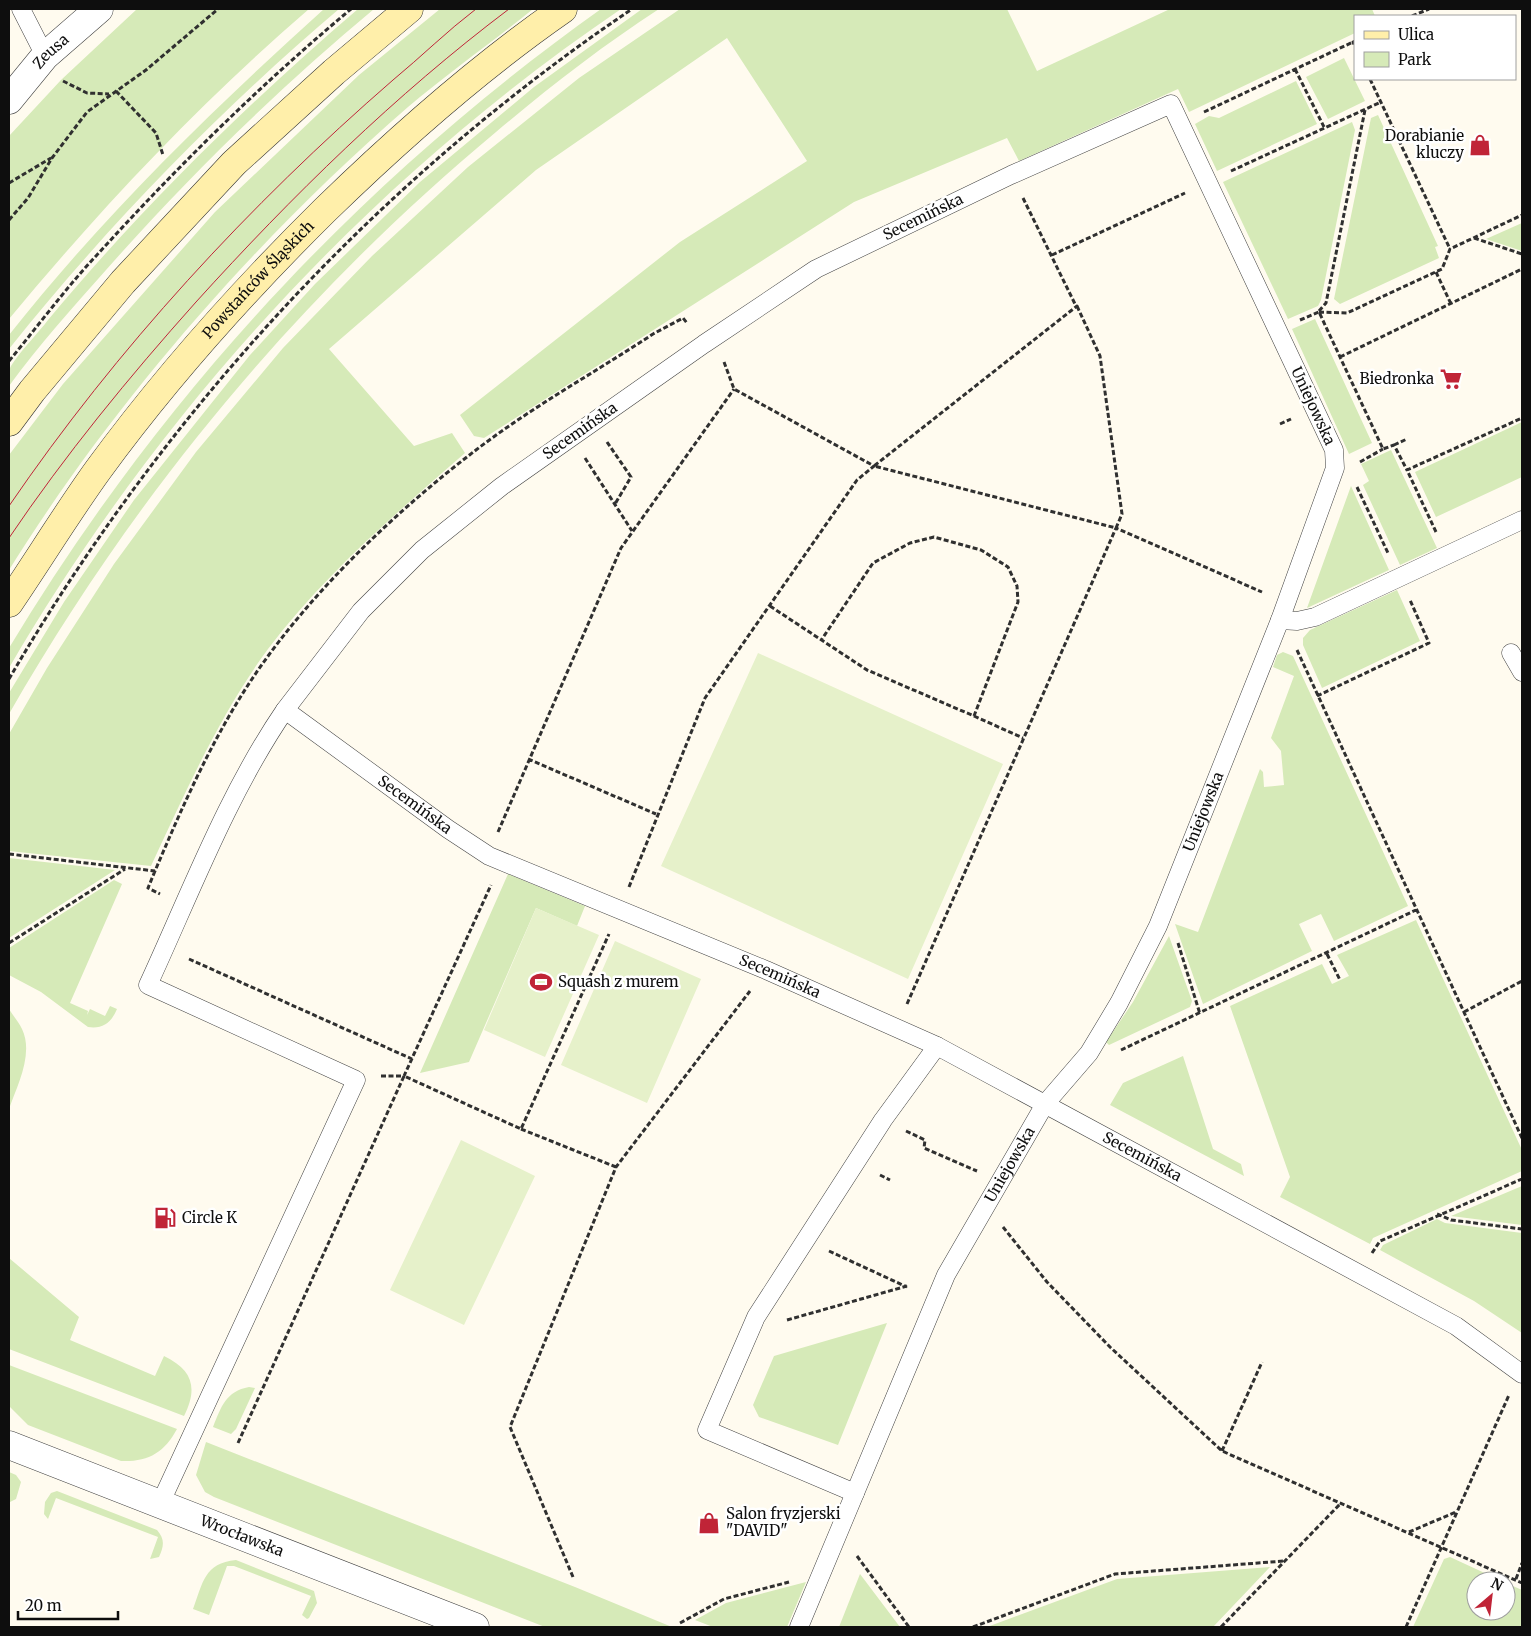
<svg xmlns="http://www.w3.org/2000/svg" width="1531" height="1636" viewBox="0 0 1531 1636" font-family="Merriweather,serif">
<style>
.green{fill:#d6eab8}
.pitch{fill:#e6f1ca}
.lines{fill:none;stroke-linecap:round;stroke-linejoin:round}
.service-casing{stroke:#414141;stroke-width:19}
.minor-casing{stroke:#414141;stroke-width:29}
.tertiary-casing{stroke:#414141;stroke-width:29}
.secondary-casing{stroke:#303030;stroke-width:29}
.path{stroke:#303030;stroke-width:3;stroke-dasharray:5 2.5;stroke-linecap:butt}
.service{stroke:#fff;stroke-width:18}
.minor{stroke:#fff;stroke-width:28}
.tertiary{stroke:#fff;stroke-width:28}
.secondary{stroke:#ffefaa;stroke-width:28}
.tram{stroke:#c02437;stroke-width:1}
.labels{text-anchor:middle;stroke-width:5;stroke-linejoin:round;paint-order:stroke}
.street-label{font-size:15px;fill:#0e0e0e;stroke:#fff}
.poi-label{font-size:15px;fill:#0e0e0e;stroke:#fff;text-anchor:start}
</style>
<rect width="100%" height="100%" fill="#fffbef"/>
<path class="green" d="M137 9H309C200 103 101 208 9 319V136L61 80Z
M324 9H339C219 111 108 225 9 349V335C103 216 212 110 324 9Z
M358 9H374C278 89 189 176 106 270 73 307 39 345 9 386 9 381 8 375 9 371 11 361 41 330 48 320 142 207 247 104 358 9Z
M440 9H533C492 42 448 73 408 107 258 237 114 401 9 570V455L63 384 215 212 359 75Z
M601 9H621C372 178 160 408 9 668V648C161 395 361 180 601 9Z
M642 9H659C602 46 548 88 496 132 299 296 136 492 9 714V693L64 602 134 500 250 355 315 284 420 182 534 87Z
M680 9H1007L1037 71 1170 9H1372L1375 16H1355V33L1189 112 1178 89 1019 161 1007 138 854 202 484 438 474 436 460 415 680 242 807 161 727 38 536 170 329 349 414 446 452 433 465 453C395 514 324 575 268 649 220 714 185 793 151 866L9 851V734L47 668 114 564 196 452 283 348 372 256 468 167 579 78Z
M1344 58 1365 101 1328 119 1306 77Z
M1296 81 1317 124 1217 171 1195 124 1209 116 1219 118Z
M1378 115 1438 246 1435 247 1439 258 1340 304 1334 299 1371 118Z
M1352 122 1355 130 1321 300 1318 306 1288 319 1223 182Z
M1522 223V251L1486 239Z
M1315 319 1372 443 1349 454 1292 329Z
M1522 422V477L1436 517 1415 472Z
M1391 450 1437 548 1400 565 1363 485 1369 481 1361 464Z
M1351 486 1389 570 1307 608Z
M1397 590 1420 641 1322 688 1303 645V638L1310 630Z
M1283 652 1293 656 1408 906 1334 941 1321 914 1299 924 1312 951 1203 1004 1175 924 1198 932 1260 769 1263 772 1264 787 1284 785 1281 751 1271 738 1294 676 1273 667 1277 655Z
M9 858 115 870 9 938Z
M508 874 585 906 577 926 536 908 469 1062 420 1073Z
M114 880 122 884 70 1003 88 1011 87 1015 90 1009 105 1016 110 1006 117 1009C111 1023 103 1029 88 1027L41 992 9 975V948Z
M1416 920 1522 1150V1171L1373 1238 1370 1244 1280 1197 1290 1177 1230 1006 1322 964 1332 984 1349 976 1337 955Z
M1169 936 1192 1001 1190 1007 1109 1045 1106 1042 1133 1002Z
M9 1009C13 1016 19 1022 22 1029 34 1054 17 1086 9 1109Z
M1183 1056 1213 1149 1241 1164 1244 1176 1110 1105 1123 1083Z
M1522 1186V1225L1451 1216Z
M1437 1219 1445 1223 1522 1233V1333L1474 1301 1380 1250 1383 1245Z
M9 1258 79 1317 70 1340 155 1376 164 1356C193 1370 198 1388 184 1416L9 1349Z
M887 1323 838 1445 759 1417 753 1405 774 1356Z
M9 1365 177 1429C164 1453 148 1462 121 1461L28 1425 9 1406Z
M249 1387 255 1388 236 1429 231 1434 213 1427C221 1407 226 1391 249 1387Z
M206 1442 575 1587 672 1627H545L214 1497 205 1492 196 1475Z
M9 1472 16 1475 21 1482 16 1499 10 1502Z
M57 1491 157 1530C165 1539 164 1546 159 1557L150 1559 158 1537 56 1498 48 1519 44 1514 45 1502 51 1493Z
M1450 1557 1502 1581H1476V1611H1506V1583L1522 1590V1627H1413L1444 1559Z
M236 1560 314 1591 317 1603 309 1618 307 1619 302 1615 311 1596 234 1566H227L209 1615 193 1609C203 1583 204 1563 236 1560Z
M1270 1567 1213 1627H987L1117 1579Z
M860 1574 900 1627H839Z
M806 1582 787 1627H713L695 1620 726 1603Z"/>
<path class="pitch" d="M758 653 1003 764 908 979 661 866Z
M536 908 599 935 545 1057 484 1030Z
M615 941 701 979 647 1103 561 1065Z
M461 1140 535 1176 464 1325 390 1290Z"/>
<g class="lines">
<g class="service-casing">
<g id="service">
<path d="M21 9 45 56"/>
<path d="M1280 620 1297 621 1315 617 1522 520"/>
<path d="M1511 653 1522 672"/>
<path d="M855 1493 707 1430 756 1317 883 1120 937 1046"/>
<path d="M160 1504 356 1080 148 985C190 894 228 793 285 710"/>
<path id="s1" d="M799 1627 946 1275 1045 1104 1089 1053 1119 1003 1158 926 1280 620 1335 468 1334 450 1171 104 1011 175 816 269 704 344 502 486 422 550 361 611 285 710 448 829 489 856 766 970 937 1046 1456 1326 1522 1374"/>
</g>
</g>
<g class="minor-casing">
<g id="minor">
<path id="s2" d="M9 100 45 56 99 9"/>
</g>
</g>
<g class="tertiary-casing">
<g id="tertiary">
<path id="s3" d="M9 1445 475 1627"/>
</g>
</g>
<g class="secondary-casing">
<g id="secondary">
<path d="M9 422 32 391 123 282 234 163 334 72 409 9"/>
<path id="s4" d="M9 603C39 559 67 513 98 470 166 377 243 291 325 210 399 138 478 68 563 9"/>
</g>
</g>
<path class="path" d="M1412 16 1429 9
M1355 41 1353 42 1355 47
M1295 69 1324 127
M1370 79 1450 249
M63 81 87 93 109 94
M116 91 156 133 163 155
M1204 112 1353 42
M1231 171 1381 102
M9 183 51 158
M1023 198 1076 306
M9 220 28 198 52 158 87 112 146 70 218 9
M1474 238 1522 254
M1052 255 1185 193
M1436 272 1451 304
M1077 306 1100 356 1122 514 1116 528 874 466Z
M1319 311 1326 303 1365 110
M1319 312 1347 313 1442 269 1450 249 1522 215
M1300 320 1319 312 1383 449 1394 445 1407 470
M1340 357 1522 269
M9 361C38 326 65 289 96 256 176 168 260 85 351 9
M1280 424 1291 419
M607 442 631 477 615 504
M1394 445 1407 439
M585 458 632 531
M1360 462 1383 449
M1357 487 1388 553
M1436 532 1407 470 1522 418
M770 606 867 670 974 716 1018 602 1017 586 1008 567 981 550 934 537 910 543 873 563 822 639
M1297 650 1522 1138
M9 679C163 414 377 181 632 9
M1317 696 1429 643 1410 600
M974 716 1023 738
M528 759 656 814
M498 832 621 548 734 389
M9 854 155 871C183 805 213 737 254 676 310 593 396 511 476 450 532 407 594 373 653 334L683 318 687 323
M155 871 148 888 160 894
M629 887 705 698 857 480 874 466 734 389 724 362
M9 943 125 869
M1178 943 1200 1014
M1327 954 1340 980
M189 959 412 1059
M907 1004 1116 528 1262 592
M1464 1012 1522 981
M1121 1050 1416 910
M381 1076H404L491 885
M521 1129 616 1167
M906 1131 925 1140 924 1148 977 1171
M880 1175 890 1180
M1437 1214 1451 1220 1522 1229
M1003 1227 1047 1282 1110 1347 1222 1451 1522 1583
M829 1251 907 1287
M1372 1253 1380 1241 1522 1179
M787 1320 907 1286
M238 1443 404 1076 521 1129 609 934
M1222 1451 1262 1362
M1409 1532 1456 1512
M857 1556 909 1627
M573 1577 510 1427 616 1167 750 991
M1516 1579 1522 1563
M680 1623 724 1599 789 1582
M973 1627 1115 1574 1284 1561
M1221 1627 1341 1503
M1406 1627 1509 1395"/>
<use href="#service" class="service"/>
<use href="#minor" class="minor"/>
<use href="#tertiary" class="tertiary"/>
<use href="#secondary" class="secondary"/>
<path class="tram" d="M9 506C117 348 249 205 393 80 421 57 447 31 476 9
M9 538C65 455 129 377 196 302 292 196 395 95 509 9"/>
</g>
<defs>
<g id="shop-bare" transform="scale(1.725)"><path d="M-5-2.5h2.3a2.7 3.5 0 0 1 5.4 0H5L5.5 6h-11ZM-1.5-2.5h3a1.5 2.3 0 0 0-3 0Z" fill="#c02437" stroke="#fff" stroke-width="2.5" paint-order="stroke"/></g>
<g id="supermarket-bare" transform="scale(1.725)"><path d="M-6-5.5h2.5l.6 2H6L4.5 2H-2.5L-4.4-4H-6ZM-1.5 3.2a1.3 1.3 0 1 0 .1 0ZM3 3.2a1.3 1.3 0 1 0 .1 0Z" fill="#c02437" stroke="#fff" stroke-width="2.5" paint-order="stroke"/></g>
<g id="stadium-bare" transform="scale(1.725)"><path d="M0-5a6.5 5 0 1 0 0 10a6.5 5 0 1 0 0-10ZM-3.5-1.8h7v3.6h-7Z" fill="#c02437" stroke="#fff" stroke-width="2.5" paint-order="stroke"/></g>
<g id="fuel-bare" transform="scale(1.725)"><path d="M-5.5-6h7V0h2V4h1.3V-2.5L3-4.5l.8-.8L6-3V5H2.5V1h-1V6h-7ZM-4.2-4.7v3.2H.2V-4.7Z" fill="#c02437" stroke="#fff" stroke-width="2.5" paint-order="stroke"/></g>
</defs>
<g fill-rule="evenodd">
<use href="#shop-bare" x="1480" y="145"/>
<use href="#supermarket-bare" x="1451" y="379"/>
<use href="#stadium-bare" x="541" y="982"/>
<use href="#fuel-bare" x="165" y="1218"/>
<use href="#shop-bare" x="709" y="1523"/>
</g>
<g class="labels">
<g class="street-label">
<text dy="5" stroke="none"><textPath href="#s2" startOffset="64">Zeusa</textPath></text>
<text transform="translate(923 217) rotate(-26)" y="5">Secemińska</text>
<text dy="5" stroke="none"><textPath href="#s4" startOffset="409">Powstańców Śląskich</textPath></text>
<text transform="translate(1313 406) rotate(65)" y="5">Uniejowska</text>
<text transform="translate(580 431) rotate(-35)" y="5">Secemińska</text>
<text dy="5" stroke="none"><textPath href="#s1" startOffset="2930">Secemińska</textPath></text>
<text dy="5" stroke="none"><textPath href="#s1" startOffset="914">Uniejowska</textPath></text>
<text dy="5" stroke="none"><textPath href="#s1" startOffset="3335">Secemińska</textPath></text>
<text dy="5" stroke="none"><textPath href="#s1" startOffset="3740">Secemińska</textPath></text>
<text dy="5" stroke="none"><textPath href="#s1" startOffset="509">Uniejowska</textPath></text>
<text dy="5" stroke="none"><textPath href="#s3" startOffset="250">Wrocławska</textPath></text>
</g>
<g class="poi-label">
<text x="1464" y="141" text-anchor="end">Dorabianie<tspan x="1464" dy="17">kluczy</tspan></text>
<text x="1434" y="384" text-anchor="end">Biedronka</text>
<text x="558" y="987">Squash z murem</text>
<text x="182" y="1223">Circle K</text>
<text x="726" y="1519">Salon fryzjerski<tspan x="726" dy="17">"DAVID"</tspan></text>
</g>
</g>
<rect width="1531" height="1636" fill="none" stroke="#0e0e0e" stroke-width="20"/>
<rect x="1354" y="15" width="162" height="65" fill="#ffffff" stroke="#9f9f9f"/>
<rect x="1364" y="31" width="25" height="8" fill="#ffefaa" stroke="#9f9f9f"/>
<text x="1398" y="40" font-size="15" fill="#0e0e0e">Ulica</text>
<rect x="1364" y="52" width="25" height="15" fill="#d6eab8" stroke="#9f9f9f"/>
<text x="1398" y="65" font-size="15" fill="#0e0e0e">Park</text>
<g transform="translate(1491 1596) rotate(28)"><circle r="24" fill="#ffffff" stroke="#9f9f9f"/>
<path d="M0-4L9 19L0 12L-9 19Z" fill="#c02437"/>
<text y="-8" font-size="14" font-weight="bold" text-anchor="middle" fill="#0e0e0e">N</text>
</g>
<path d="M18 1611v8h100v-8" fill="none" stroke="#0e0e0e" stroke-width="2.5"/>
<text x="25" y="1611" font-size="15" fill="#0e0e0e" stroke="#ffffff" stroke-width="4" paint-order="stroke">20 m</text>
</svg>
